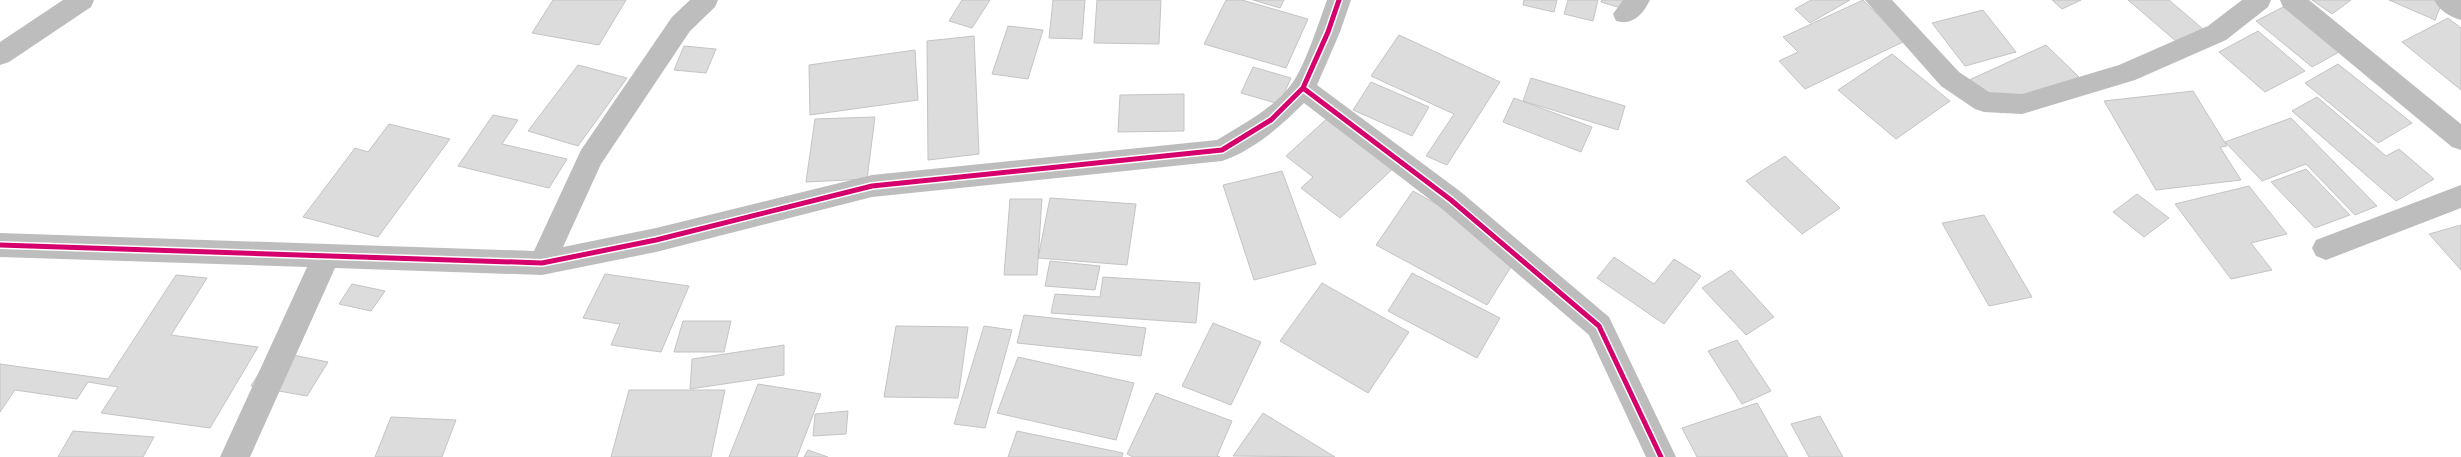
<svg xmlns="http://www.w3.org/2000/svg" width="2461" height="457" viewBox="0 0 2461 457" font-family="'Exo 2',sans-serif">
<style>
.building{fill:#dcdcdc;stroke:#c4c4c4}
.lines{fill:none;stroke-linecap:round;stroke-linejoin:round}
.minor{fill:#bdbdbd;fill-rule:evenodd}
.cycleway-casing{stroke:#fff;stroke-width:8}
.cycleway{stroke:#d6006c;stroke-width:5}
</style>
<rect width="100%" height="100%" fill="#fff"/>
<path class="building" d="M553 0H626L599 45 532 33Z
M962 0H990L972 28 949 21Z
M1053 0H1085L1082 39 1049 38Z
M1097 0H1161L1159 44 1094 43Z
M1226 0H1242L1308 19 1286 68 1204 44Z
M1253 0H1284L1280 8Z
M1524 0H1557L1554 12 1523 5Z
M1568 0H1598L1593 21 1564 14Z
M1602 0H1634L1631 11 1601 2Z
M1811 0H1850L1810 23 1795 9Z
M1863 0 1905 41 1805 89 1779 61 1798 52 1783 37Z
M2052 0H2081L2062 9Z
M2128 0H2169L2203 29 2177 42Z
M2312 0H2351L2332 14Z
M2389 0H2443L2435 20Z
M2285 6 2341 51 2312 67 2256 21Z
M1983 10 2016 52 1965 66 1932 23Z
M2448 18 2461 28V90L2402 42Z
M1008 26 1043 30 1028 79 992 74Z
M2258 31 2305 71 2265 92 2219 52Z
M1399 35 1500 82 1447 165 1426 156 1454 114 1371 76Z
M974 36 979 154 928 160 927 41Z
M2046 45 2079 77 2001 113 1969 80Z
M684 46 716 49 706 73 674 70Z
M915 50 918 100 810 115 809 65Z
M1892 54 1950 101 1896 139 1838 90Z
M2338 64 2412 123 2378 143 2305 83Z
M578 65 627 78 578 146 528 131Z
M1253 67 1291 78 1279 104 1241 93Z
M1531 78 1625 106 1618 130 1523 101Z
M1371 82 1429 107 1412 136 1353 110Z
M2193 91 2227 146 2220 147 2241 180 2156 190 2104 101Z
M1184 94V131L1118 132 1120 95Z
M2317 97 2386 156 2399 149 2434 179 2396 201 2292 111Z
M1514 98 1592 127 1581 152 1503 122Z
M1332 114 1399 163 1340 218 1301 188 1313 177 1286 156Z
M493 115 518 120 502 144 567 159 549 188 458 166Z
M875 117 867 179 806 182 815 119Z
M2291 118 2377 206 2355 215 2306 164 2262 181 2225 142Z
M389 124 450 139 378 237 303 217 355 148 368 152Z
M1785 156 1840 208 1802 234 1746 181Z
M2306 169 2350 215 2315 228 2271 182Z
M1282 171 1316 264 1254 280 1223 185Z
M2249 186 2287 234 2251 243 2272 270 2231 279 2175 204Z
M1413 191 1521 251 1487 305 1376 245Z
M2137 194 2169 218 2144 237 2113 212Z
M1050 198 1136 204 1127 265 1038 258Z
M1010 199H1042L1037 275H1004Z
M1984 215 2032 297 1989 306 1942 223Z
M2461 225V270L2429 234Z
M1614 257 1654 284 1674 259 1701 276 1664 324 1597 278Z
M1050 261 1100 266 1095 290 1045 286Z
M1731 270 1774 317 1746 335 1702 288Z
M1412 273 1500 318 1477 358 1388 311Z
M605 274 689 286 661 352 611 345 620 324 583 318Z
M176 275 207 278 171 335 258 347 210 428 101 413 118 387 88 382 77 399 15 390 0 412V364L108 379Z
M1103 277 1200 283 1196 323 1051 313 1055 294 1100 297Z
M1322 283 1409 332 1368 393 1280 341Z
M352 284 385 291 371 311 339 304Z
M1024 315 1146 328 1141 356 1017 343Z
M683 321H731L724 352H674Z
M1213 323 1261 342 1231 405 1182 386Z
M896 326 968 327 958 398 884 397Z
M984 326 1012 330 985 428 954 424Z
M1737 340 1771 391 1742 404 1708 351Z
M784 345V375L690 389 692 359Z
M273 351 328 362 307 396 251 386Z
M1018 357 1134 383 1116 440 997 413Z
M758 384 821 394 797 457H729Z
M629 390H725L711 457H611Z
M1156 393 1232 421 1217 456 1220 457H1133L1127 454Z
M1757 403 1788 457H1697L1682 428Z
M848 411 846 434 813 436 815 414Z
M1263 413 1335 457 1233 456Z
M1820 416 1843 457H1809L1791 424Z
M391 417 456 420 442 457H375Z
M73 431 154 437 143 457H58Z
M1017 431 1123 453 1122 457H1008Z
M808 450 828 457H804Z"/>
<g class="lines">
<path class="minor" d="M63 0H94L91 7 9 62 0 65V42Z
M690 0H718L715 7 690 31 601 164 563 247 656 228 872 175 1217 140C1243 124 1275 108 1293 82 1306 63 1319 22 1327 0H1351L1340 32 1317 85 1461 192 1609 317 1676 457H1646L1589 335 1441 208 1304 103C1281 126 1254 150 1222 161L872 197 656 252 542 275 335 268 250 457H220L307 267 0 257V233L534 251 581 150 672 17Z
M1623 0H1650C1643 14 1633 26 1616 21L1613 14Z
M1865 0H1892L1959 72 1989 92 2022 94 2119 65 2208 26 2242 0H2271L2268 7 2226 40 2135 80 2022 114 1984 112 1975 109 1941 86Z
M2280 0H2309L2461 124V150L2452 147 2283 7Z
M2434 0H2461V20C2450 17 2439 10 2434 0Z
M2461 185V208L2326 260 2316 256 2312 248 2316 240Z"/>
<g class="cycleway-casing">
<path id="cycleway" d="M1303 88 1451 200 1599 326 1661 457
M0 245 542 263 656 240 872 186 1222 150 1271 120 1303 88 1328 32 1339 0"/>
</g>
<use href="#cycleway" class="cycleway"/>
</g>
</svg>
